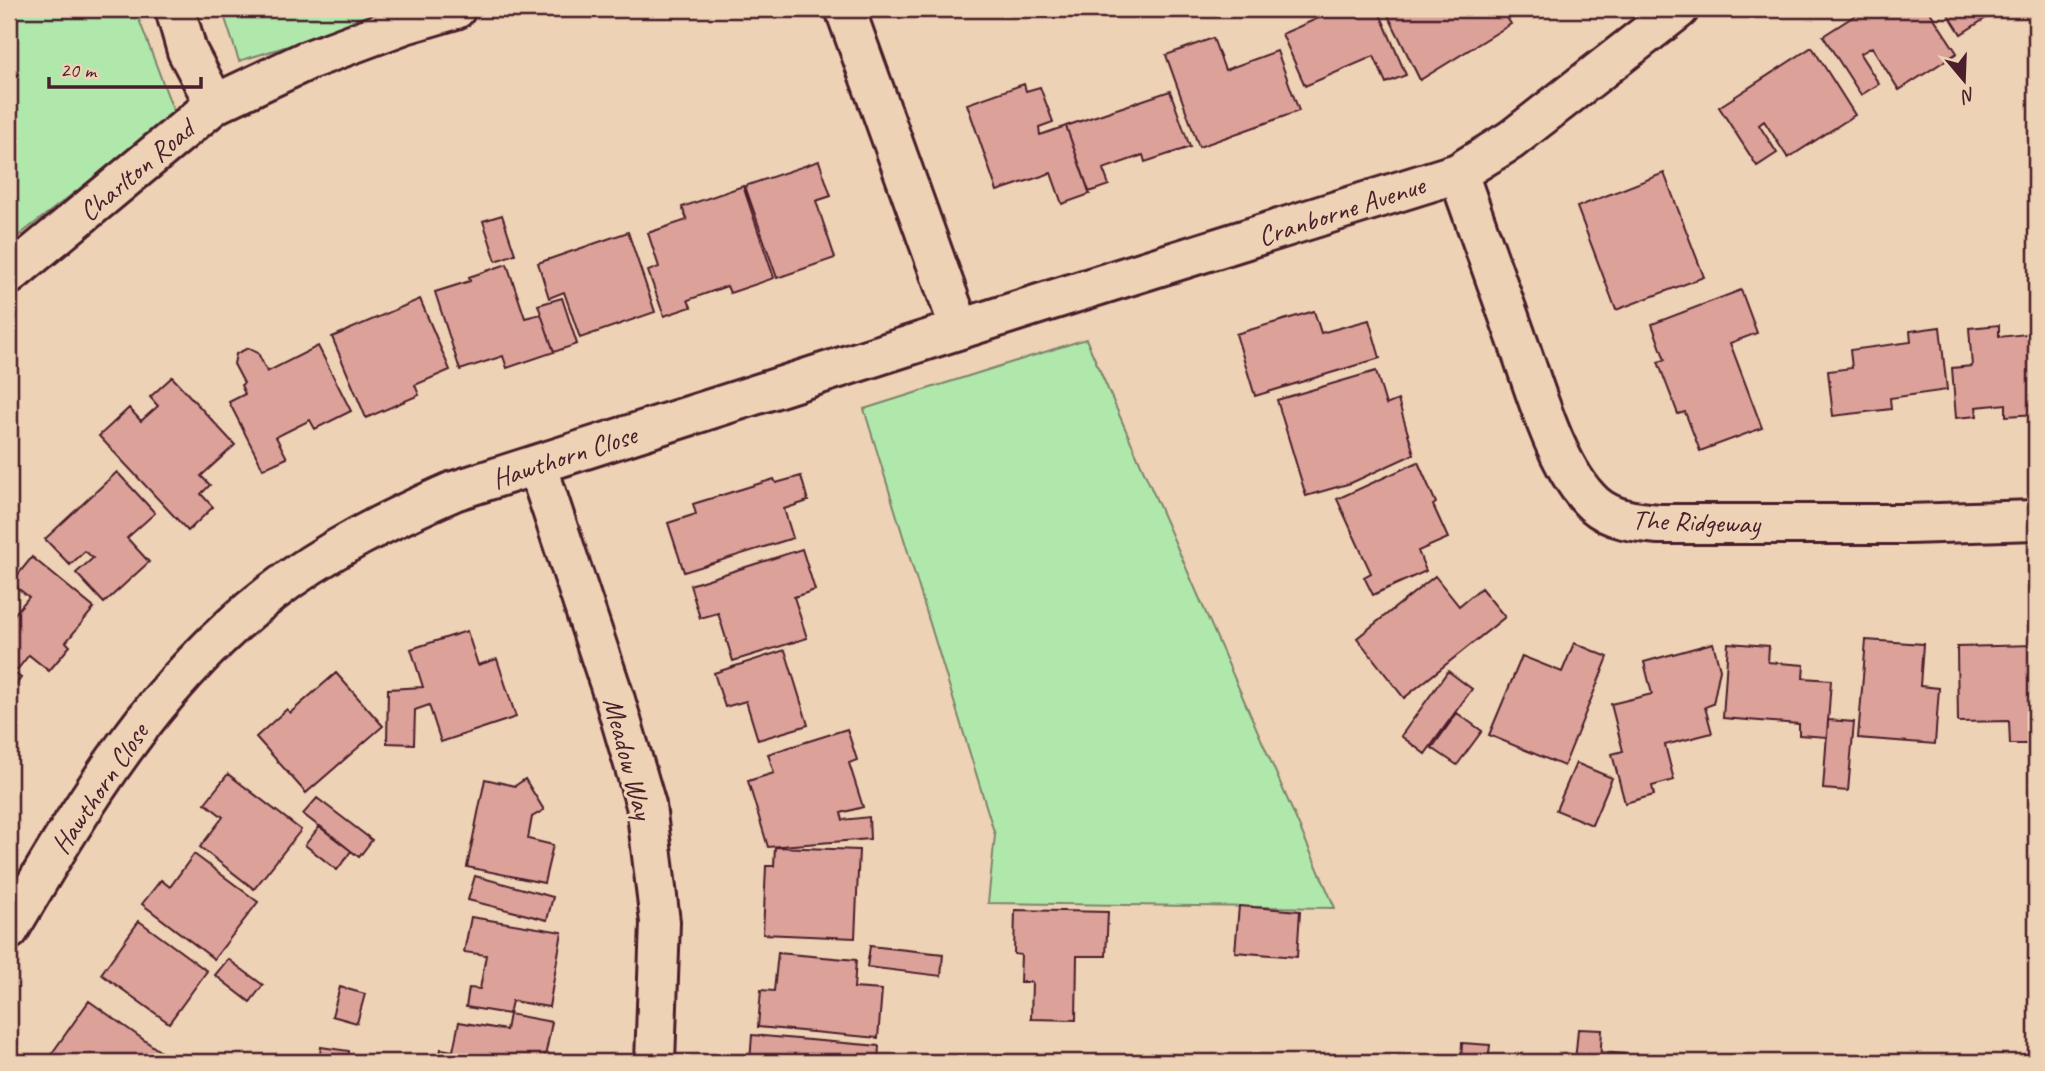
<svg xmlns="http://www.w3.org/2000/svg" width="2045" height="1071" viewBox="0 0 2045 1071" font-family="Caveat,sans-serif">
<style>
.green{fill:#b0e8ac;stroke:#7d846c;stroke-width:2}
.building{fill:#dca29a;stroke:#4a1f2b;stroke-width:2}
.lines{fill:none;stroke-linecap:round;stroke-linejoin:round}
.minor-casing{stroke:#4a1f2b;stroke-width:44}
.tertiary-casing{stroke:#4a1f2b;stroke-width:44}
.minor{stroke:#eed2b5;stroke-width:38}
.tertiary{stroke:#eed2b5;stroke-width:38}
.labels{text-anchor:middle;stroke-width:6;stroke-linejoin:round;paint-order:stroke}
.street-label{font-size:28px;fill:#4a1f2b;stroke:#eed2b5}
</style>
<rect width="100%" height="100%" fill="#eed2b5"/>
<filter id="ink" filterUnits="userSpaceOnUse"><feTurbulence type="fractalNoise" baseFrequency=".0143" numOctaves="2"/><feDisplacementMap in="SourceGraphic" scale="14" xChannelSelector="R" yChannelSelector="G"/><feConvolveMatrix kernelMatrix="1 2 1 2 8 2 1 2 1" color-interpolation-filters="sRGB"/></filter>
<g filter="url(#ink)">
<path class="green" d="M9 9H135L175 115 9 243Z
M222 9H409L239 61Z
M1086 339 1335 908 988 903 995 835 864 409Z"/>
<path class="building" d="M1326 9H1378L1406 75 1386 83 1374 56 1305 86 1282 34 1328 14Z
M1385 9H1501L1511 24 1420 80Z
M1865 9H1883L1886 13 1892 9H1928L1957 53 1899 90 1872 47 1860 54 1879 84 1861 95 1823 36Z
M1945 9H2000L1961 34Z
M1213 38 1225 70 1277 51 1299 111 1199 147 1166 55Z
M1812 47 1855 115 1788 158 1764 121 1759 125 1777 153 1757 166 1719 107Z
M1024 84 1026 91 1040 87 1053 122 1039 127 1040 135 1066 126 1090 194 1062 204 1051 173 997 191 967 104Z
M1170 91 1190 147 1145 162 1143 155 1103 169 1109 185 1089 192 1066 126Z
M819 161 831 196 816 201 835 258 777 278 745 186Z
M1664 173 1704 277 1616 310 1577 207Z
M743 186 774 278 730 293 727 286 688 300 691 307 664 316 648 271 659 267 648 233 687 220 682 207Z
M502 215 515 254 496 261 483 221Z
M628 232 655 312 580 338 564 292 549 298 538 263Z
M507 264 525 318 541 314 554 352 507 368 503 356 460 370 435 292 470 281 469 277Z
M1741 290 1757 333 1730 343 1762 428 1700 451 1685 412 1678 414 1658 362 1665 360 1652 324Z
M562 298 577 344 554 352 538 305Z
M420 299 450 370 415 385 419 395 366 418 332 337Z
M1314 311 1321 333 1369 320 1380 358 1255 396 1236 334Z
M1999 325V337L2036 333V414L2006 416V404L1976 407 1977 416 1956 418 1952 368 1972 366 1969 328Z
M1940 327 1947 390 1890 398 1891 409 1833 416 1828 371 1852 368 1850 350 1911 342 1910 331Z
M318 346 351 411 315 429 310 420 276 437 287 458 263 469 229 402 245 394 241 385 244 383 234 364 236 354 248 348 258 353 267 372Z
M1376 371 1386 405 1398 400 1414 454 1351 483 1306 496 1277 400Z
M172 377 235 445 201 476 210 485 201 494 213 507 188 531 99 436 129 408 141 421 158 406 150 397Z
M1418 462 1436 503 1433 505 1448 538 1418 551 1426 571 1373 595 1364 577 1371 573 1337 499Z
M117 472 155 513 127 538 149 562 104 603 76 573 93 558 85 551 70 565 45 539Z
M801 476 808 501 784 509 793 538 684 572 668 523 696 514 693 504 774 479 776 483Z
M802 549 815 590 794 597 807 638 733 661 718 613 700 618 690 585Z
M32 557 94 608 66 642 70 646 49 671 29 655 17 670 9 663V614L12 617 29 597 11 583Z
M1435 576 1459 606 1481 588 1505 617 1404 698 1357 638Z
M467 631 478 665 497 659 516 717 441 742 429 705 415 710 414 744 387 743 388 689 423 687 411 649Z
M1866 640 1923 644 1920 686 1939 688 1935 744 1858 738Z
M1574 643 1608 657 1564 766 1489 735 1522 656 1562 672Z
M1713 643 1720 669 1713 704 1705 707 1712 733 1665 745 1674 780 1652 786 1654 795 1625 803 1612 754 1623 751 1611 704 1652 694 1644 662Z
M1728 643 1769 646 1768 662 1804 665 1803 678 1831 680 1827 737 1799 735V724L1723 718Z
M2034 645V656H2036V744H2010L2009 721 1958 722 1957 647Z
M785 650 808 725 758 740 746 701 725 707 714 673Z
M9 669 21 678 9 694Z
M1448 671 1472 689 1425 754 1401 736Z
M336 673 383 726 306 793 256 737 287 709 290 713Z
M1457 713 1482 731 1457 765 1432 748Z
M1828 720 1854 722 1848 791 1823 789Z
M847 729 857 760 849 763 863 807 841 813 843 820 869 817 870 839 768 847 748 781 774 773 768 754Z
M1576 763 1612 778 1592 825 1556 810Z
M228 774 301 830 254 889 200 847 223 817 205 803Z
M485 779 515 786 525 779 544 810 532 817 528 839 553 845 544 883 467 867Z
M317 798 372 840 359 857 303 814Z
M320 826 351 851 337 870 305 845Z
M775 847 859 850 855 938 763 934 766 866H774Z
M194 854 258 902 214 959 142 904 161 880 170 887Z
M475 876 553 897 547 920 468 900Z
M1239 906 1300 911 1297 957 1235 952Z
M1015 910 1108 912 1106 956H1077L1076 1020 1031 1019 1032 982H1020L1021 955 1014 954Z
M471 917 562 932 549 1007 512 1001 509 1014 466 1007 469 988 480 989 486 955 464 952Z
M139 921 207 971 169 1023 101 974Z
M870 946 943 954 941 976 867 967Z
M778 953 856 960 854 988 882 990 878 1038 758 1027 761 990 774 991Z
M228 959 263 985 250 1002 215 975Z
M340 987 365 994 357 1023 332 1016Z
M89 1001 175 1062H58L50 1056Z
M509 1014 552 1022 544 1062H438L441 1049 453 1051 459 1022 506 1030Z
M1578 1029 1602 1030 1600 1062H1575Z
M752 1035 879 1046 878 1062H750Z
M1462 1043 1490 1045 1488 1062H1461Z
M321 1047 349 1051 348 1062H319Z
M1601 1052 1625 1054V1062H1600Z
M1421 1056 1457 1058V1062H1420Z
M1373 1059 1418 1062H1372Z"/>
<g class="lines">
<g class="minor-casing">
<path id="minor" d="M175 9 187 51 215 104
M845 9 960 329
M1458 173C1478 230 1499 288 1519 345 1536 392 1557 470 1594 504 1612 520 1636 522 1659 524H1908L2036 520
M537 465 615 700 646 805 660 922 655 1062
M9 930C82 806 154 683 270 594 326 550 390 519 454 491L1039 304 1458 173 1511 140 1679 9"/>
</g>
<g class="tertiary-casing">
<path id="tertiary" d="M9 275 215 104 306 61 405 24 456 9"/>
</g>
<use href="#minor" class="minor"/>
<use href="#tertiary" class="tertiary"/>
</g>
</g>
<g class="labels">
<g class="street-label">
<text transform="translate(136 170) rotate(-40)" y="10">Charlton Road</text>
<text transform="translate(1341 210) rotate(-18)" y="10">Cranborne Avenue</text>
<text transform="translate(564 456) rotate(-18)" y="10">Hawthorn Close</text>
<text transform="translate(1696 521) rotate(2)" y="10">The Ridgeway</text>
<text transform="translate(629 758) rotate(75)" y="10">Meadow Way</text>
<text transform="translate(99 788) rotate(-56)" y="10">Hawthorn Close</text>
</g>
</g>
<rect width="2045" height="1071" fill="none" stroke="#eed2b5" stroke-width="35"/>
<rect x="18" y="18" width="2010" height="1036" fill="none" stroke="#4a1f2b" stroke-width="2.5" filter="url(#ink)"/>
<g transform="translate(1964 80) rotate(161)" stroke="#eed2b5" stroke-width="5" paint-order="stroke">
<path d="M0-5L12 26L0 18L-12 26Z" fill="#4a1f2b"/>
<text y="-10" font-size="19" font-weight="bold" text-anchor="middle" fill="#4a1f2b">N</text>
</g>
<path d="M49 77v10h152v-10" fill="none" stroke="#4a1f2b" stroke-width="3.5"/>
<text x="60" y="77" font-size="21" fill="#4a1f2b" stroke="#eed2b5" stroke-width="5" paint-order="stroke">20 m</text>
</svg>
